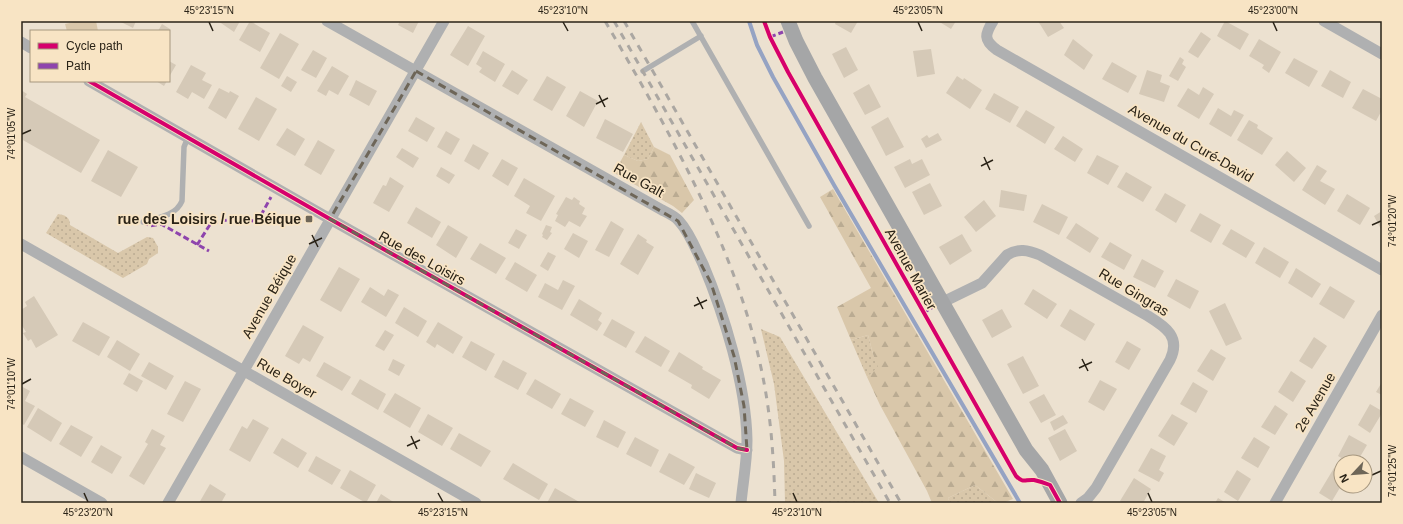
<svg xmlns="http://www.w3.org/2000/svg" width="1403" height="524" viewBox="0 0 1403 524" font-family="Arial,sans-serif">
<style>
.grass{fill:url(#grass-dots)}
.forest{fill:url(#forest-firs)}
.garden{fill:#d9c7aa}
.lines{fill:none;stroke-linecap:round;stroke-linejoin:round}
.stream{stroke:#95a3c3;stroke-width:4}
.building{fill:#d5c9b7}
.lane{stroke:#afb0b1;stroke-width:5.5}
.street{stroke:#afb0b1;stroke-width:11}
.secondary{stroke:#a5a6a7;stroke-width:15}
.rail{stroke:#aba7a2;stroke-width:3;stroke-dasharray:7 7;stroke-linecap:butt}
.quiet{stroke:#8e44ad;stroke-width:3;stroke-dasharray:6 3;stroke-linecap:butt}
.cycleway-casing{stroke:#f8e4c4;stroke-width:6}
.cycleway{stroke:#d6006c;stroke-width:4}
.marked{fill:none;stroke:#6e6658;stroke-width:3;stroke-dasharray:8 5;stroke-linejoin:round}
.ticks{fill:none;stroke:#2a2317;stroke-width:1.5}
.poi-dot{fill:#6e6658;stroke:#f8e4c4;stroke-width:1.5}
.labels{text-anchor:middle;stroke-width:3.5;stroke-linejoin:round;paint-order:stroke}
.street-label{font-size:14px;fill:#2a2317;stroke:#f8e4c4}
.poi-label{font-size:14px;font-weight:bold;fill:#2a2317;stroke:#f8e4c4;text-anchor:end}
.neatline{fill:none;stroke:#2a2317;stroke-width:1.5}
.ticks-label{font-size:10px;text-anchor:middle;fill:#2a2317}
</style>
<defs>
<pattern id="grass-dots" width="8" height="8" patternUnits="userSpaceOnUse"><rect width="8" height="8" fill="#d9c7aa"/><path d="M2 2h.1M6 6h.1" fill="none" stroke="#baab92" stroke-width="1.8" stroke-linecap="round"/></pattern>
<pattern id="forest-firs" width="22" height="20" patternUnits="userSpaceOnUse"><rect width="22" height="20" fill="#d9c7aa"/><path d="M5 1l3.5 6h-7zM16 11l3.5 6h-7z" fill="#baab92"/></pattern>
</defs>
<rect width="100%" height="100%" fill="#ece1d0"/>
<path class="grass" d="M641 122 654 147 648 159 638 161 624 155Z
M58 214C65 215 70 217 70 225L118 253 147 237 153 238 158 247V253L149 259 147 264 123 278 46 233Z
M761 329 780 337 879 503H785L784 461 774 384Z
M868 335 873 354 879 367 867 377 851 340Z
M975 485 998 503H950L948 498Z"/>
<path class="forest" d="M654 147 670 155 694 200 682 213 673 206 614 173 624 155 638 161 648 159Z
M833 189 1013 499 1003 503H998L975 485 948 498 950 503H932L927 491 880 405 867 377 878 367 873 354 868 335 851 340 837 307 871 288 820 197Z"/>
<path class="garden" d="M78 21H96L98 31H67L65 24Z"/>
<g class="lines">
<path class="stream" d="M749 21 757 45 773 77 834 185 1020 503"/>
</g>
<path class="building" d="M122 21H136L133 28 121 22Z
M218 21H240L234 32Z
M250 21 270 33 260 52 239 40Z
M400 21H419L413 33 398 25Z
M836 21H858L851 33 835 24Z
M938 21H956L951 29Z
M1038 21H1059L1064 28 1048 37Z
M1225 21 1249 34 1240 50 1217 36Z
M162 24 170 29 169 31H158Z
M468 26 485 36 468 66 450 55Z
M1201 32 1211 39 1198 58 1188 52Z
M280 33 299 44 279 79 260 68Z
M1073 39 1093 55 1084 70 1064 55Z
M1259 39 1281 52 1269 73 1262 68 1264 65 1249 56Z
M846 47 858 70 844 78 832 54Z
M931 49 935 74 917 77 913 51Z
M313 50 327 58 316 78 301 70Z
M483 51 505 64 495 82 479 72 482 68 476 64Z
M1180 57 1184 60 1182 64 1186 67 1178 81 1169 76Z
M1294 58 1318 71 1309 87 1285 73Z
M169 61 176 65 169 77Z
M1112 62 1137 76 1128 93 1102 79Z
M191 65 206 73 202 80 212 85 204 99 192 92 188 99 176 92Z
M332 66 349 76 338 95 329 90 326 96 317 91Z
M512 70 528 80 518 95 502 86Z
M1147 70 1162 75 1160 82 1170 86 1164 102 1139 94Z
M1330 70 1351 82 1343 98 1321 86Z
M287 76 297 82 291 92 281 86Z
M547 76 566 87 552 111 533 100Z
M957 76 963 80 964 78 982 90 970 109 946 93Z
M356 80 377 91 369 106 349 95Z
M156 81H167L164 86Z
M869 84 881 107 865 115 853 93Z
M1203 87 1214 94 1199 119 1177 106 1188 88 1199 95Z
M219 88 229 93 230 91 239 96 226 119 208 108Z
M1363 89 1382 99V110L1376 121 1352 108Z
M21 90 27 94 25 97 100 140 81 173 21 139Z
M580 91 598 101 584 127 566 116Z
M994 93 1019 107 1010 123 985 109Z
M256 97 277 109 259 141 238 129Z
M1218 108 1231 116 1234 110 1244 115 1231 137 1209 124Z
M1026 110 1055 127 1045 144 1016 126Z
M416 117 435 128 427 142 408 131Z
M888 117 904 147 886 156 871 127Z
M605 119 633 134 623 152 596 138Z
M1249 120 1258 125 1257 128 1273 138 1262 155 1237 140Z
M287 128 305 139 295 156 276 145Z
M446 131 460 139 451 155 437 147Z
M938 133 942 140 926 148 921 139 927 135 929 138Z
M1063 136 1083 149 1075 162 1054 149Z
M318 140 335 150 321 175 304 165Z
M473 144 489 153 479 170 464 161Z
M402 148 419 158 413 168 396 157Z
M108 150 138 167 121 197 91 181Z
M1287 151 1306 168 1294 182 1275 165Z
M1097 155 1119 166 1108 185 1087 173Z
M502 159 518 168 508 186 492 176Z
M910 159 912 164 922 159 930 175 905 188 894 167Z
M1317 165 1327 171 1320 181 1335 189 1325 205 1302 190Z
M441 167 455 175 449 184 436 176Z
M1126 172 1152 187 1143 202 1117 187Z
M390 177 404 186 389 212 373 203 383 185 386 186Z
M524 178 555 196 541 221 526 213 530 206 514 196Z
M930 183 942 206 924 215 912 192Z
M1001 190 1027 195 1024 211 999 207Z
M1165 193 1186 205 1176 223 1155 210Z
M1347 194 1370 208 1360 225 1337 211Z
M566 197 572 200 574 197 578 200 580 201 579 204 585 208 582 214 587 216 580 227 569 221 565 227 555 221 558 215 556 214Z
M984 200 996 216 976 232 964 217Z
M1042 204 1068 217 1059 235 1033 222Z
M416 207 441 222 432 238 407 223Z
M1382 211V231L1374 216Z
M1200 213 1221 225 1211 243 1190 231Z
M611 221 624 229 609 257 595 250Z
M1076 223 1099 238 1090 253 1066 238Z
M448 225 468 237 456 258 436 245Z
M546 225 552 227 550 232 552 233 547 240 542 237 543 235 542 234Z
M516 229 527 235 519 249 508 243Z
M1231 229 1255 243 1246 258 1222 244Z
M573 233 588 241 579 258 564 249Z
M638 234 647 240 646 242 654 247 638 275 620 264Z
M962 234 972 251 950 265 939 247Z
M1110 242 1132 255 1124 270 1101 257Z
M480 243 506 258 496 274 470 259Z
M1264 247 1289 262 1280 278 1255 263Z
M548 252 556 256 548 271 540 266Z
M1142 259 1164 271 1155 288 1133 277Z
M515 262 537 275 527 292 505 279Z
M339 267 360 279 341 312 320 300Z
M1296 268 1321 284 1312 298 1288 283Z
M1176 279 1199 291 1190 309 1167 296Z
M563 280 575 286 562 310 538 297 545 283 558 290Z
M1330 286 1355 301 1344 319 1319 304Z
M370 287 384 296 388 289 399 295 386 317 361 302Z
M1033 289 1057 304 1047 319 1024 304Z
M34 296 58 335 36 348 31 339 28 341 23 333 26 332 21 324V310L27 306 25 302Z
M579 299 602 313 598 320 602 323 597 331 570 315Z
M1225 303 1242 339 1226 346 1209 311Z
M404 307 427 321 418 337 395 323Z
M1002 309 1012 327 992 338 982 320Z
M1070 309 1095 324 1085 341 1060 326Z
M612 319 635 332 626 348 603 335Z
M83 322 110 337 99 356 72 341Z
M438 322 463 337 453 354 437 344 435 348 426 342Z
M303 325 324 337 310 362 303 358 299 364 285 356Z
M385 330 394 335 384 351 375 346Z
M645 336 670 351 661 367 635 352Z
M1314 337 1327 346 1312 369 1299 361Z
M117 340 140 354 130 371 107 357Z
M471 341 495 354 486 371 462 357Z
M1127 341 1141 349 1129 370 1115 362Z
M1211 349 1226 358 1213 381 1197 371Z
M679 352 703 367 702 369 721 380 709 399 691 388 692 385 668 371Z
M1023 356 1039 386 1023 394 1007 364Z
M393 359 405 365 399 376 388 370Z
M503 360 527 373 518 390 494 377Z
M149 362 174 376 166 390 141 376Z
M324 362 351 377 342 391 316 376Z
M1291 371 1306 381 1293 402 1278 392Z
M129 373 143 381 137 392 123 384Z
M360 379 386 394 378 410 351 394Z
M535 379 561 394 552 409 526 394Z
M1100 380 1117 389 1104 411 1088 402Z
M185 381 201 389 183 422 167 414Z
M1193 382 1208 391 1196 413 1180 404Z
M1382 382V395L1376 392Z
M21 386 30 391 25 401 35 406 24 425 21 423Z
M395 393 421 408 410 428 383 412Z
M1044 394 1056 415 1041 423 1029 402Z
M570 398 594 411 585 427 561 414Z
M1370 404 1382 411V413L1370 433 1358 425Z
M1275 405 1288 414 1275 435 1261 427Z
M38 408 62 423 51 442 27 427Z
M428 414 453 428 442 446 418 432Z
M1172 414 1188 423 1174 446 1158 436Z
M1063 415 1068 423 1054 431 1050 422Z
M253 419 269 428 250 462 229 450 242 426 247 429Z
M604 420 626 432 618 448 596 437Z
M71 425 93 437 81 457 59 444Z
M152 429 165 436 160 445 166 448 144 485 129 476 148 444 145 442Z
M1065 429 1077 451 1060 461 1048 438Z
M459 433 491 451 481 467 450 449Z
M1349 435 1367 445 1357 462H1348L1338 456Z
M635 437 659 450 651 467 626 454Z
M1254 437 1270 447 1258 468 1241 458Z
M282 438 307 453 298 468 273 453Z
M101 445 122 457 112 474 91 462Z
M1151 448 1166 456 1159 470 1164 473 1159 482 1138 471Z
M669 453 695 467 684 485 659 472Z
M316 456 341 470 332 485 308 471Z
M513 463 548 484 539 500 503 479Z
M1334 468 1341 473V486L1332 501 1319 493Z
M350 470 376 485 366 503 340 488Z
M1237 470 1251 479 1238 501 1224 492Z
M696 473 716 483 709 498 689 489Z
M1134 478 1151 489 1143 503H1124L1120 501Z
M210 484 226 494 221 503H199Z
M555 488 581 503H547Z
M381 494 395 503H376Z
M1218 498 1226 503H1215Z"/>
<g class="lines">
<path class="lane" d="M692 21 809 226
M643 71 701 36
M143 222C157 218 176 216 182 201L184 147 188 137"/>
<path class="street" d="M327 21 662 210C668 213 675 216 679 221 690 233 696 250 703 264 724 314 746 385 747 440 747 461 743 482 741 503
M993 21C985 34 983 40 997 50L1382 270
M1324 21 1382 54
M21 42 31 48
M89 81 330 219 737 448 747 450
M21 244 476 503
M943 302 982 283 1007 255C1018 248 1028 250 1040 255L1148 316C1166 327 1181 337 1170 360L1096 488 1088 498 1081 503
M21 457 102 503
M168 503 444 21
M1275 503 1382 315"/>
<path class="secondary" d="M788 21 796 41 815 78 1026 450 1042 470 1060 503"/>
<path class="rail" d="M605 21C672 136 744 261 766 394 772 430 774 467 775 503
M614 21 890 503
M624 21 901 503"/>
<path class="quiet" d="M770 37 783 32
M143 222 150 226 161 224 209 251
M197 245 211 223 238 218 258 222 260 217 271 197
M923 313 935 306"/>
<g class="cycleway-casing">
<path id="cycleway" d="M764 21 770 37 788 72 1016 476C1024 484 1025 479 1034 480 1039 481 1045 483 1050 485L1060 503
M89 81 330 219 737 448 747 450"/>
</g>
<use href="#cycleway" class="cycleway"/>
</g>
<path class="marked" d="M416 71 678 221 711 283 734 356 744 406 747 450 737 448 330 219Z"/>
<path class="ticks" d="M209 22 213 31M563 22 568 31M918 22 922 31M1273 22 1277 31M599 95 605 107M596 104 608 98M22 134 31 130M984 157 990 170M981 166 993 160M1372 225 1381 221M312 235 318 247M309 244 322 238M697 297 703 309M694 306 707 300M1082 359 1088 371M1079 368 1092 362M22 384 31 379M411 436 417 449M407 446 420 440M1372 475 1381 471M84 493 88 502M438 493 443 502M793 493 797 502M1148 493 1152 502"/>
<rect class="poi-dot" x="305" y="215" width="8" height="8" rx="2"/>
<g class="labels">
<g class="street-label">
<text transform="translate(1191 143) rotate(30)" y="5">Avenue du Curé-David</text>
<text transform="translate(639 180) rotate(29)" y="5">Rue Galt</text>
<text transform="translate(422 258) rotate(29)" y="5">Rue des Loisirs</text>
<text transform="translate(911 269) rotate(61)" y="5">Avenue Marier</text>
<text transform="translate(1134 292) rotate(31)" y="5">Rue Gingras</text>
<text transform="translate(269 296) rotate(-60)" y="5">Avenue Béique</text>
<text transform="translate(287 378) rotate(30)" y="5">Rue Boyer</text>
<text transform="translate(1315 402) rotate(-60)" y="5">2e Avenue</text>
</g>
<g class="poi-label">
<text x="301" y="224">rue des Loisirs / rue Béique</text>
</g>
</g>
<rect width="1403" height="524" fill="none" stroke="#f8e4c4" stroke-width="44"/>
<rect x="30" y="30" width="140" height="52" fill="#f8e4c4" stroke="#a6977f"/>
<rect x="38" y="43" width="20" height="6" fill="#d6006c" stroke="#a6977f"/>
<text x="66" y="50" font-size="12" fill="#2a2317">Cycle path</text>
<rect x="38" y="63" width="20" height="6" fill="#8e44ad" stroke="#a6977f"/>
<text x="66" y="70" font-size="12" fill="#2a2317">Path</text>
<g transform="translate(1353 474) rotate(244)"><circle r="19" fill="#f8e4c4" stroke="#a6977f"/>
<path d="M0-3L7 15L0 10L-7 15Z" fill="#6e6658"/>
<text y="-6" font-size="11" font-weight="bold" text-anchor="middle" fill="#2a2317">N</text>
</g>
<rect x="22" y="22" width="1359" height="480" class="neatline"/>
<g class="ticks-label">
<text x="209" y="14">45°23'15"N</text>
<text x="563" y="14">45°23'10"N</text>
<text x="918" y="14">45°23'05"N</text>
<text x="1273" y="14">45°23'00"N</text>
<text transform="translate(11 134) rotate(-90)" y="4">74°01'05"W</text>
<text transform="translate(1392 221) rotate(-90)" y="4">74°01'20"W</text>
<text transform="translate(11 384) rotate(-90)" y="4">74°01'10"W</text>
<text transform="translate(1392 471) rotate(-90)" y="4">74°01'25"W</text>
<text x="88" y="516">45°23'20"N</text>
<text x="443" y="516">45°23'15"N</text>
<text x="797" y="516">45°23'10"N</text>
<text x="1152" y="516">45°23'05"N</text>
</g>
</svg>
